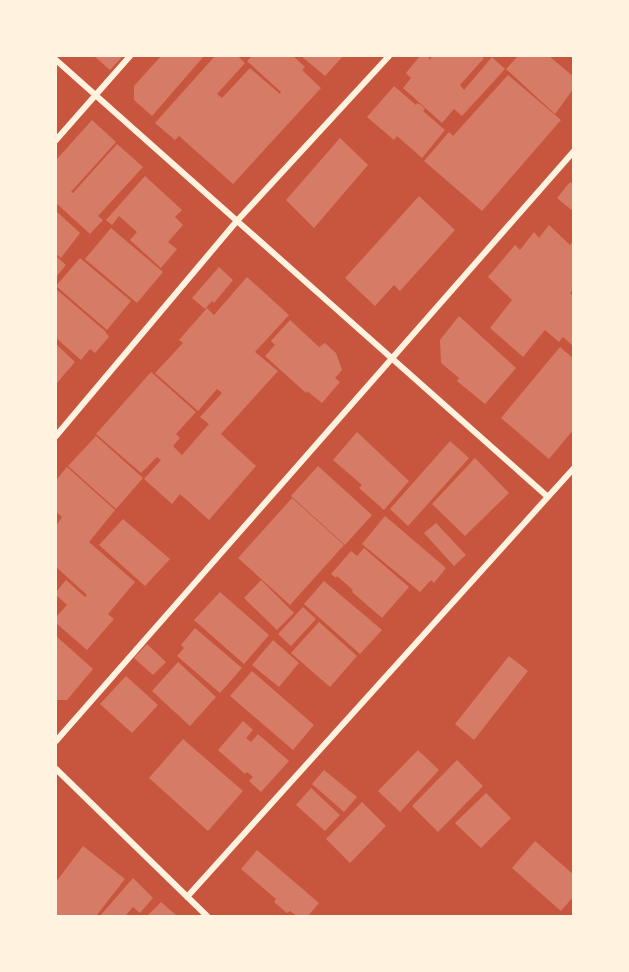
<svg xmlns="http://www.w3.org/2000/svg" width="629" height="972" viewBox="0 0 629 972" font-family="'Fira Sans Condensed',sans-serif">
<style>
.building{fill:#d67c66}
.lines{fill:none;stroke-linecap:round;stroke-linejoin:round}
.minor{stroke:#fff3e0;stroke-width:6}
</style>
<rect width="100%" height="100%" fill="#c8553d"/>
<path class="building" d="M94 56H123L110 70Z
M161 56H204L152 116 134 100V86Z
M215 56H238L245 63 217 94 222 98 250 68 280 94 281 92 247 61 252 56H293L305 67 302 70 321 88 233 184 179 136 175 140 155 123Z
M301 56H343L325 76Z
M420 56H427L431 60V56H481L484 58 460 85 464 90 492 57 505 69 462 116 454 109 442 123 403 88 411 78 406 73Z
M518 56H549L574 77V88L555 114 506 69Z
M508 75 561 120 482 211 424 161 449 132 453 136Z
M394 86 416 105 417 103 421 105 425 109 423 111 445 130 422 158 397 136 394 140 367 117Z
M92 120 116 142 71 192 73 193 117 144 143 167 98 216 103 220 90 234 56 203V160Z
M340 138 368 165 314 228 286 200Z
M145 176 182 210 175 217 183 225 168 242 177 249 161 268 130 240 137 232 119 216 112 225 106 220Z
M570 182 574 185V212L557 198Z
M419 196 455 230 400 291 394 285 375 306 345 278Z
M56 211 80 233 61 258 56 254Z
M549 225 570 245 574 241V289L570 293 574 296V347L563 337 559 342 545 330 523 357 490 328 512 300 488 277 515 245 520 250 534 232 539 238Z
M111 228 163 272 137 303 85 259Z
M56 256 66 265 56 277Z
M80 258 131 301 107 330 56 286Z
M219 267 233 280 214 303 212 301 205 309 192 298Z
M247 277 289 315 255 352 278 371 221 434 256 466 209 520 180 494 172 504 144 479 161 460 157 457 141 473 96 434 151 372 196 412 176 434 180 438 173 446 182 455 209 424 200 417 222 393 217 389 198 411 155 373 183 343 179 340 207 308 214 315Z
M56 289 105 331 109 337 95 353 90 349 81 360 56 338Z
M459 316 516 368 485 404 457 381 459 378 441 363 440 340Z
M290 320 319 347 325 343 336 353 342 370 335 378 340 382 322 403 307 391 306 393 265 356 275 345 271 341Z
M56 344 75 362 56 384Z
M560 347 574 359V429L549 459 501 418Z
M357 432 409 481 384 510 359 488 362 485 333 460Z
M96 436 143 478 116 509 68 466Z
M450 441 469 458 408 526 390 509Z
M475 458 509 493 465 536 432 504Z
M318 466 372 515 345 545 291 496Z
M67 467 115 510 89 542 135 582 108 614 114 619 87 650 56 623V617L67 605 56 595V592L66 580 85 597 87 595 56 567V526L62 517 56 512V480Z
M292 498 344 545 290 605 238 558Z
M385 516 446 568 434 583 431 580 420 592 362 544Z
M123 519 170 559 145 586 99 545Z
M436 523 466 555 454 566 424 533Z
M364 548 409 587 382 618 352 592 353 590 337 576 336 578 331 574 351 551 357 556Z
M261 580 294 613 277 630 244 598Z
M324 581 382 630 360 654 304 604Z
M220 592 269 635 244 664 194 620Z
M303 607 316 619 291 646 278 634Z
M319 622 357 656 330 687 291 653Z
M195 628 242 668 220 693 177 656 184 648 181 645Z
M56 636 93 669 67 700H56Z
M273 640 299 663 279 687 252 665Z
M147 644 166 662 153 675 134 658Z
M509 656 528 671 474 740 455 724Z
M178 662 216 697 190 726 152 691Z
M252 671 314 725 293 750 230 696Z
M126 676 158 705 132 733 100 704Z
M243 721 253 730 246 738 251 742 258 734 289 761 261 792 249 781 253 777 247 772 245 774 218 750Z
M183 739 243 791 208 831 149 778Z
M418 750 439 770 400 812 378 791Z
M457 760 483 786 438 832 412 806Z
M324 770 357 797 344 812 312 784Z
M311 788 340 815 325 831 296 805Z
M486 793 511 818 481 848 455 823Z
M362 802 386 826 350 863 326 839Z
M535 841 574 875V896L561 911 512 868Z
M83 846 125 879 96 916H56V882Z
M257 850 319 903 308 916H297L290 911 287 913 274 902 276 899 241 869Z
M133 878 153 898 140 913 133 907 125 916H100Z
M161 902 177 916H147Z"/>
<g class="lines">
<path class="minor" d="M56 60 548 497
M56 140 130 56
M56 436 236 222 389 56
M56 741 574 151
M56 769 207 916
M187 897 574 468"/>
</g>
<rect width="629" height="972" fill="none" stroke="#fff3e0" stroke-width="114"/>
</svg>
